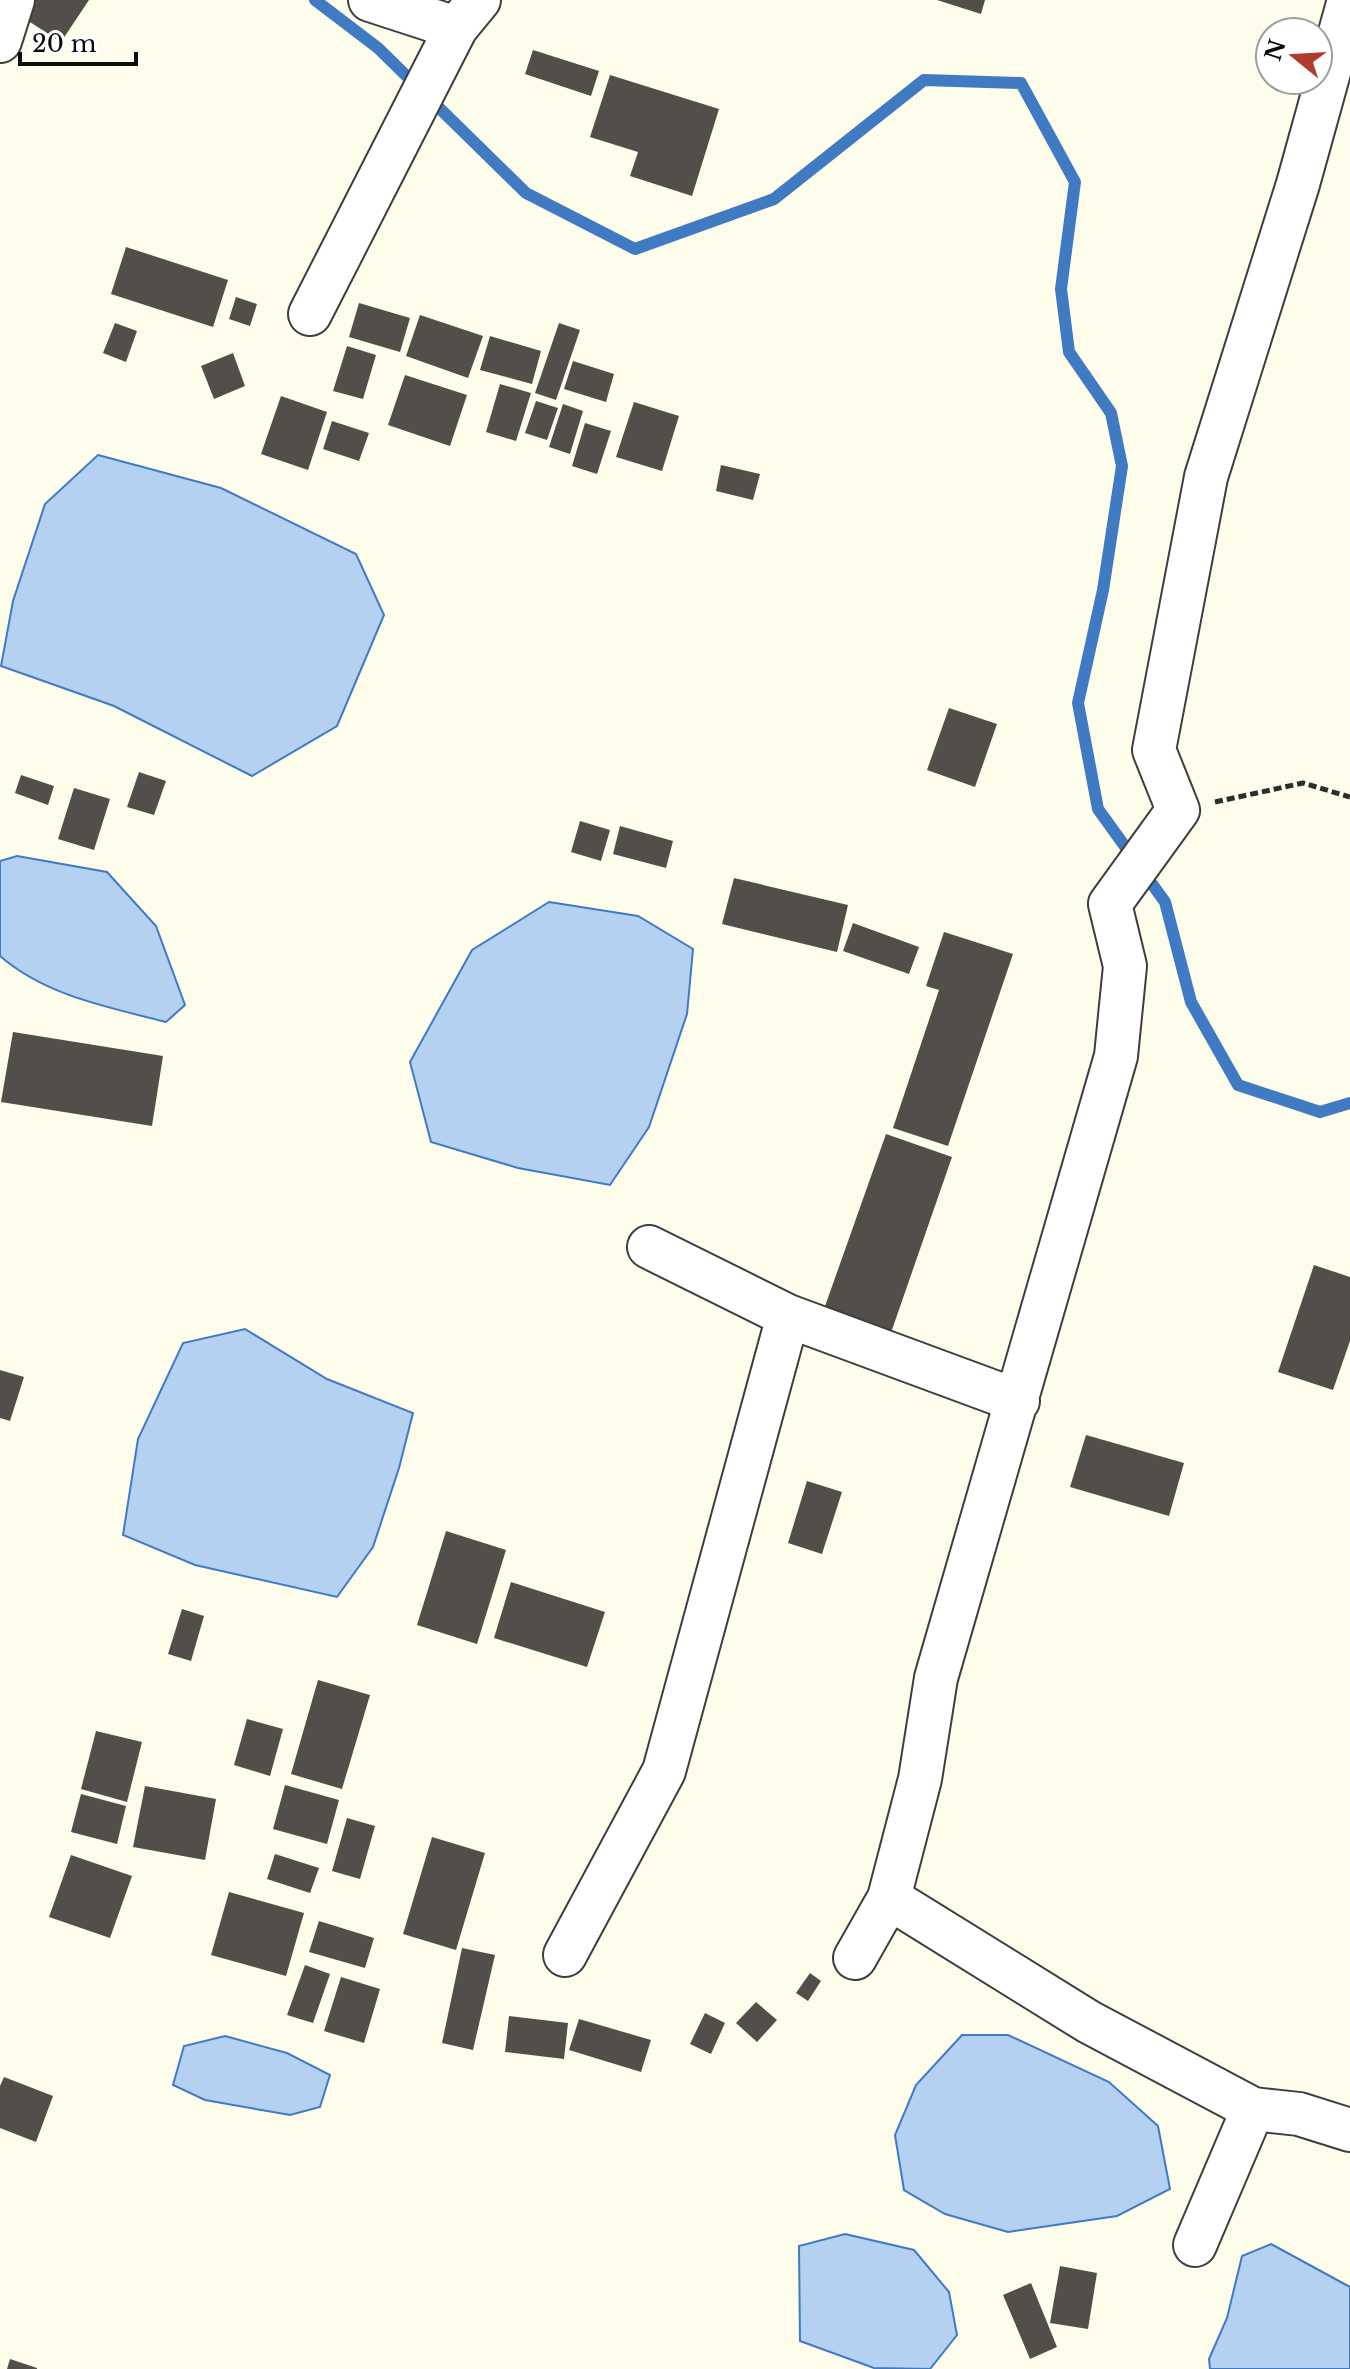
<svg xmlns="http://www.w3.org/2000/svg" width="1350" height="2369" viewBox="0 0 1350 2369" font-family="'Libre Baskerville',serif">
<style>
.water{fill:#b4d1f1;stroke:#407ac3;stroke-width:2}
.lines{fill:none;stroke-linecap:round;stroke-linejoin:round}
.stream{stroke:#407ac3;stroke-width:12}
.building{fill:#534e49}
.minor-casing{stroke:#3e3e3e;stroke-width:46}
.path{stroke:#2d2d2d;stroke-width:5;stroke-dasharray:8 4;stroke-linecap:butt}
.minor{stroke:#fff;stroke-width:42}
</style>
<rect width="100%" height="100%" fill="#fefdeb"/>
<path class="water" d="M98 455 221 488 356 554 384 615 337 726 252 776 114 706 1 666 13 601 45 504Z
M17 856 107 872 156 926 185 1005 166 1022C108 1007 46 996 0 956V861Z
M549 902 638 916 693 949 687 1014 649 1127 610 1185 518 1168 431 1142 410 1062 472 950Z
M245 1329 327 1379 413 1413 399 1468 373 1547 337 1597 195 1565 123 1535 138 1439 183 1343Z
M962 2035H1008L1109 2082 1158 2126 1170 2189 1117 2216 1008 2232 945 2214 904 2190 895 2135 916 2085Z
M225 2036 287 2053 330 2075 320 2107 290 2115 205 2100 173 2085 184 2046Z
M845 2234 914 2250 949 2292 957 2335 930 2369 874 2368 800 2341 799 2246Z
M1271 2244 1350 2287V2369H1210L1209 2359 1227 2318 1242 2256Z"/>
<g class="lines">
<path class="stream" d="M315 0 378 48 526 193 635 249 774 199 924 80 1021 83 1075 182 1061 289 1069 352 1111 413 1122 466 1103 590 1078 703 1098 809 1165 902 1191 1002 1238 1085 1320 1112 1350 1103"/>
</g>
<path class="building" d="M29 0H89L61 42 19 15Z
M937 0H985L981 14Z
M533 50 599 71 591 96 525 74Z
M610 75 719 109 692 196 630 176 638 152 590 137Z
M126 247 228 280 213 327 111 294Z
M236 297 257 304 250 326 229 319Z
M359 303 410 318 400 352 349 337Z
M420 315 483 336 468 378 406 356Z
M115 323 137 331 126 362 103 353Z
M559 323 580 330 556 400 535 393Z
M490 336 541 351 532 384 480 370Z
M347 346 376 355 363 399 333 391Z
M233 353 245 386 214 399 201 366Z
M573 361 614 374 606 402 564 389Z
M405 375 467 395 450 446 388 425Z
M500 384 531 393 516 441 486 432Z
M281 396 327 412 308 470 261 454Z
M536 401 558 408 547 440 525 433Z
M634 402 679 416 662 471 616 457Z
M563 404 583 411 570 454 549 447Z
M332 421 369 433 359 461 323 449Z
M585 423 611 431 597 474 572 466Z
M721 465 760 474 753 500 716 491Z
M949 708 997 724 975 787 927 770Z
M139 772 166 781 154 815 127 807Z
M21 775 54 786 48 805 15 793Z
M74 788 110 799 94 850 58 839Z
M580 821 610 830 601 861 571 852Z
M620 826 673 841 666 868 613 854Z
M734 878 848 905 837 952 722 924Z
M853 923 919 947 909 974 843 951Z
M944 932 1013 954 948 1146 893 1128 939 990 926 986Z
M13 1032 163 1056 152 1126 1 1102Z
M886 1134 952 1157 885 1350 818 1326Z
M1314 1265 1350 1277V1341L1333 1390 1278 1372Z
M0 1370 24 1377 10 1421 0 1418Z
M1086 1435 1184 1463 1169 1516 1070 1487Z
M807 1481 842 1492 822 1554 788 1543Z
M446 1531 506 1550 477 1644 417 1625Z
M511 1582 605 1612 587 1667 494 1638Z
M182 1609 204 1616 191 1661 168 1654Z
M318 1680 370 1695 342 1789 291 1774Z
M247 1719 283 1729 270 1776 234 1765Z
M96 1731 142 1742 127 1802 81 1789Z
M285 1785 339 1800 327 1844 273 1829Z
M145 1786 216 1799 205 1860 133 1847Z
M81 1794 126 1806 117 1844 71 1832Z
M347 1818 375 1826 360 1879 332 1871Z
M432 1837 485 1853 456 1950 403 1934Z
M275 1854 319 1868 310 1893 267 1879Z
M71 1855 132 1876 110 1938 49 1917Z
M229 1892 304 1913 286 1976 211 1955Z
M319 1921 374 1938 365 1968 309 1952Z
M462 1948 495 1955 473 2050 442 2043Z
M305 1965 330 1974 313 2023 287 2015Z
M810 1973 821 1981 808 2001 796 1993Z
M341 1977 380 1989 364 2043 324 2031Z
M756 2002 777 2020 757 2042 736 2023Z
M705 2013 725 2023 711 2054 690 2044Z
M509 2016 568 2023 564 2059 505 2052Z
M579 2019 651 2040 641 2072 569 2050Z
M4 2077 53 2096 36 2142 0 2128V2086Z
M1060 2266 1097 2273 1088 2329 1050 2323Z
M1031 2283 1057 2347 1030 2359 1003 2295Z
M10 2359 37 2368V2369H7Z"/>
<g class="lines">
<g class="minor-casing">
<path id="minor" d="M370 0 456 28 479 0
M0 41 13 0
M310 314 456 28
M649 1247 788 1316 1018 1401
M889 1898 1089 2022 1253 2109 1299 2114 1350 2130
M565 1955 664 1771 788 1316
M855 1958 889 1898 920 1779 936 1678 1116 1056 1125 966 1110 904 1178 810 1154 750 1206 477 1298 184 1349 0
M1195 2245 1253 2109"/>
</g>
<path class="path" d="M1215 802 1303 783 1350 797"/>
<use href="#minor" class="minor"/>
</g>
<g transform="translate(1294 56) rotate(288)"><circle r="38" fill="#ffffff" stroke="#9d9d9d" stroke-width="2"/>
<path d="M0-6L14 30L0 20L-14 30Z" fill="#b13c2e"/>
<text y="-12" font-size="22" font-weight="bold" text-anchor="middle" fill="#0b0b0b">N</text>
</g>
<path d="M20 52v12h116v-12" fill="none" stroke="#0b0b0b" stroke-width="4"/>
<text x="32" y="52" font-size="24" fill="#0b0b0b" stroke="#ffffff" stroke-width="6" paint-order="stroke">20 m</text>
</svg>
